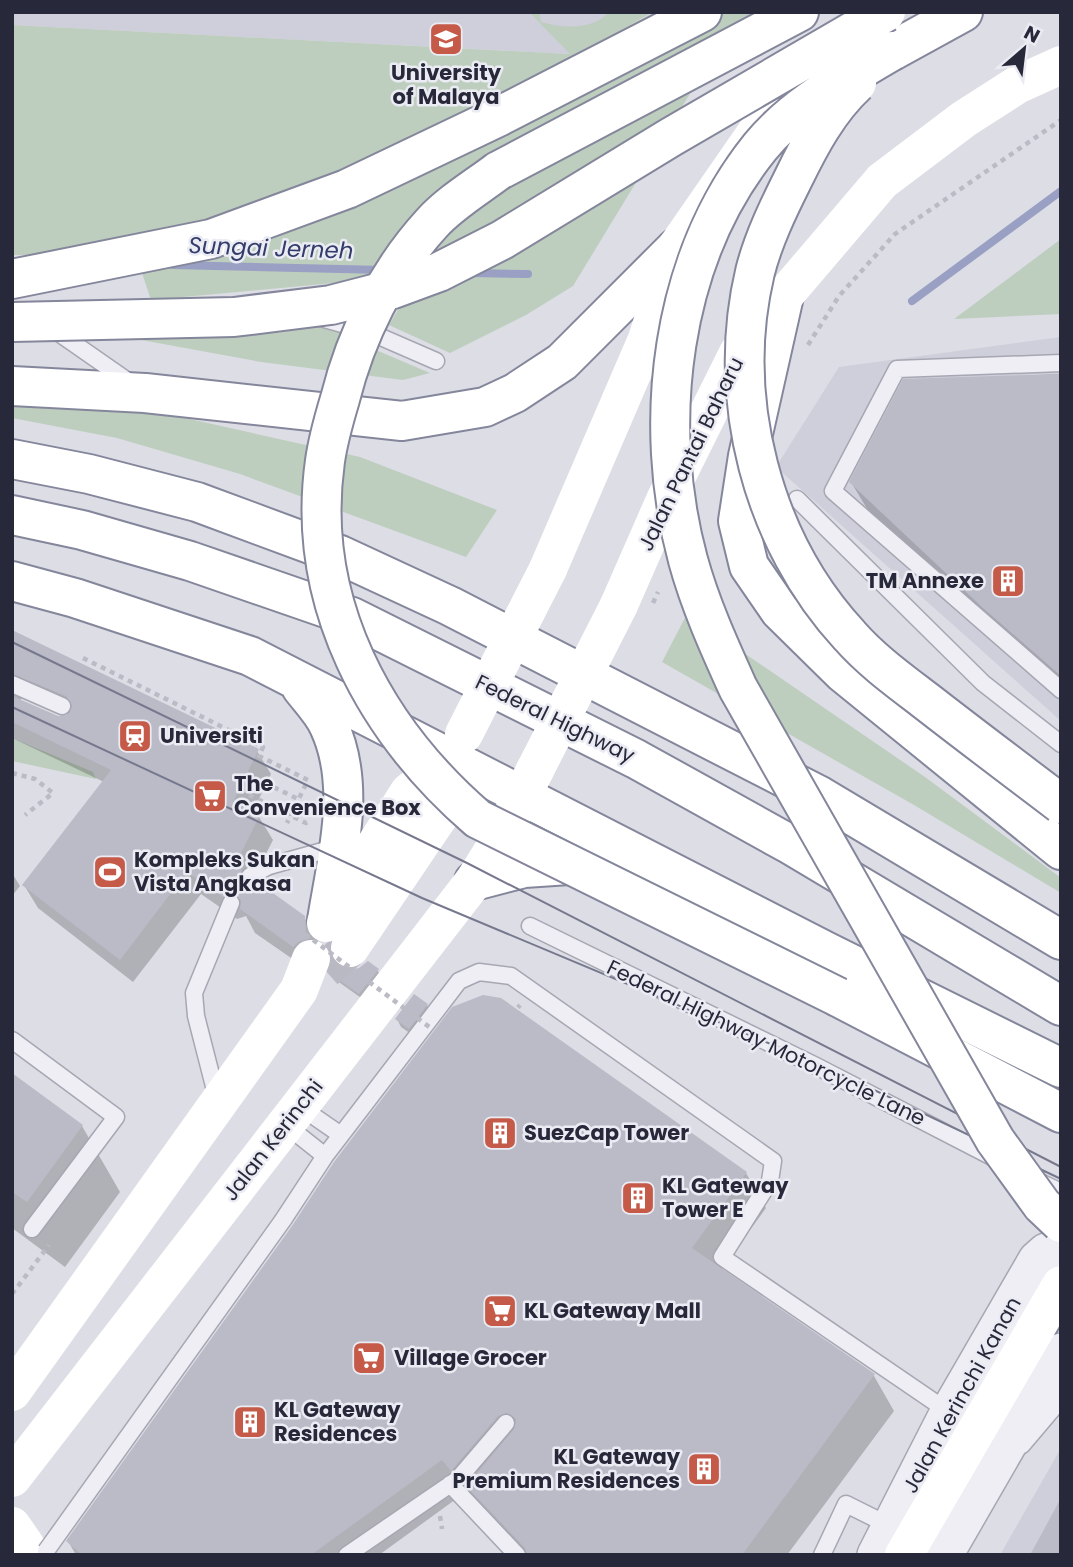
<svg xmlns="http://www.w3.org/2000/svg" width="1073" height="1567" viewBox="0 0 1073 1567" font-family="Poppins,sans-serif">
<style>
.built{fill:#cecfda}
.green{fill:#becebe}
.shadow{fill:#0003;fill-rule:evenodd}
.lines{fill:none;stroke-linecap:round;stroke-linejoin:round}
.stream{stroke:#99a0c3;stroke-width:8}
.building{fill:#babbc7}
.secondary-tunnel{stroke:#b8b9c3;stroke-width:38;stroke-dasharray:38 19;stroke-linecap:butt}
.service-casing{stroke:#a6a7b2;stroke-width:19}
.tertiary-casing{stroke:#a6a7b2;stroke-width:40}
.trunk-casing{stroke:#84869b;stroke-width:42}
.motorway-casing{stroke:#84869b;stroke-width:42}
.path{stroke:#babbc4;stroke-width:4.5;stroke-dasharray:5 5;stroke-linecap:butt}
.service{stroke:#eeeef4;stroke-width:16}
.tertiary{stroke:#eeeef4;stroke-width:37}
.secondary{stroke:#fff;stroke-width:38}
.trunk{stroke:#fff;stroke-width:38}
.motorway{stroke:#fff;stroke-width:38}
.tram{stroke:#76788d;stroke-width:2}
.service-bridge-casing{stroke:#a6a7b2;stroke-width:19;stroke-linecap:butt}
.motorway-bridge-casing{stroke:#84869b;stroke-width:42;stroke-linecap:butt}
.path-bridge{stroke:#babbc4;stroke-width:4.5;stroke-dasharray:5 5;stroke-linecap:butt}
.service-bridge{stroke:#eeeef4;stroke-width:16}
.secondary-bridge{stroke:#fff;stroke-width:38}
.motorway-bridge{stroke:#fff;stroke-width:38}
.labels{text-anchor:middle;stroke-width:5;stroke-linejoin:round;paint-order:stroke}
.poi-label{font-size:21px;font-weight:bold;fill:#27283a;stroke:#ebecf3;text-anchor:start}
.street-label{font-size:21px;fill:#27283a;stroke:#ebecf3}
.water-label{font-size:23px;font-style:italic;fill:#343c6b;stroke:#ebecf3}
</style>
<rect width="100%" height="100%" fill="#dcdde5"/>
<path class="built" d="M12 12H653L571 54 12 25Z
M1061 337V721L776 467 839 367Z
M1061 1448V1555H1000Z"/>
<path class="green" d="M529 12H539L541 22C562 28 592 31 609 12H653L628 26 656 12H760L694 87 573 286 526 315 450 353 389 325 427 259 334 283 151 300 136 255H12V25L570 54Z
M1061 239V314L954 319Z
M347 313 343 336 430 373 403 380 261 362 114 335 209 338 285 332Z
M122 404 360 457 497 510 466 557 240 474 117 438 12 418V405Z
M687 614 925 777 1061 878V893L914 805 662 662Z
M12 738 93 772 96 779 12 761Z"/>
<path class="shadow" d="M1061 374V694L875 522 851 482 905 381Z
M12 632 257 751 271 774 252 813 259 817 273 840 248 889 304 917 318 941 307 969 255 933 246 916 237 919 201 894 133 982 38 908 24 885 104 782 12 738ZM25 696 68 714 58 718 19 701Z
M12 873 20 886 12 896Z
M360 970H377L382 977 364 1000 336 980 331 972Z
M483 997 746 1173 766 1208 721 1270 874 1376 894 1411 787 1555H520L488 1521 476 1500 472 1505 463 1494 379 1555H76L68 1541 453 1009Z
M427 1005 431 1013 414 1036 401 1027 397 1019Z
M12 1075 82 1126 120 1192 65 1267 12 1228Z"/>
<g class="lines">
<path class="stream" d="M173 265 384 270
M470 273 528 274
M912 301 1061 191"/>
</g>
<path class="building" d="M1061 374V676L984 609 849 482 903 379Z
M12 630 259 749 233 802 260 815 235 865 242 870 240 876 244 884 250 886 259 883 305 916 306 933 311 938 298 942 293 947 240 909 241 901 236 894 229 893 223 897 187 872 120 960 22 885 111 770 12 722V696L58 716 69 714 72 706 66 696 12 674Z
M332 960 348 970 359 968 368 961 379 969 359 994 329 973Z
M414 994 428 1004 409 1029 395 1019Z
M483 995 501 998 747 1172 692 1248 875 1374 742 1555H527L525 1548 466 1486 514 1429 516 1419 507 1413 498 1416 451 1471 442 1460 311 1555H82L66 1541 292 1226 334 1162 452 1007Z
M12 1073 83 1125 27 1202 12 1192Z
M1061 1498V1555H1030Z"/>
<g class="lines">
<path class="secondary-tunnel" d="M325 970 350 948"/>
<g class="service-casing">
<path id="service" d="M321 318 367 331 436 361
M53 329 132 384
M1061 363 897 369 833 491 1061 690
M797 499 983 683 1061 744
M12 684 62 706
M250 876 269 866 337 847
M530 926 816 1066 998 1160
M12 1040 116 1117 32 1229
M217 1098 196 1016 194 993 231 903
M299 1106 341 1135
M286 1125 325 1156
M1042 1183 1061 1192
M283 1220 325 1156 459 981 479 972 511 976 773 1161 770 1181 722 1257 949 1412
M1022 1445 1061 1399
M450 1484 517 1555
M347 1555 458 1479 506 1423
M822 1555 846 1504 890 1526"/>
</g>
<g class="tertiary-casing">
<path id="tertiary" d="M876 1555 949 1412 1037 1260 1046 1252 1061 1247
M944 1555 1061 1352"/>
</g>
<g class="trunk-casing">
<path id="trunk" d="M784 296 748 456 738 521 749 566 780 611 843 673 1061 850
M12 386 145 393 402 421 485 407 515 393 562 362 676 248
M12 459 89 474 197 502 340 555 450 606 820 796 1061 940
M12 515 82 530 190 561 352 617 636 759 791 845 1061 1006
M12 581 75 598 250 656 827 952 1061 1068
M301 687C310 699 323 712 329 726 357 786 337 858 327 920
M474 881 524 868 584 864"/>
</g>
<g class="motorway-casing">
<path id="motorway" d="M892 51 963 12
M498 171 799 12
M12 279 211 239 347 189 498 117 702 12
M838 997 1061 1113
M904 1555 1061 1285"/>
</g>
<path class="path" d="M808 345 839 296 895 234 1061 120
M83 658 263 747 259 756 308 780 287 823
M12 773 35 779 53 793 25 815
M228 774 235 778
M247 774 298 799
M231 786 306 823 310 821
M475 1063 520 1005
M12 1294 49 1245
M440 1516 442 1529"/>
<use href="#service" class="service"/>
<use href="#tertiary" class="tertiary"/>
<path class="secondary" d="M548 569 647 339 676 248 755 134 816 53
M619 605 665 500 738 353 784 296 882 181 964 119 1017 85 1061 65
M326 923 409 792 451 759
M350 948 444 809 450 761
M12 1392 299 990 311 959
M12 1478 474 881 500 839 535 770
M12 1526 32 1555"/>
<use href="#trunk" class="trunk"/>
<use href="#motorway" class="motorway"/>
<path class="tram" d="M12 642 467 863 1061 1167
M12 707 422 898 828 1068 1061 1179"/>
<g class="service-bridge-casing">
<path id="service-bridge" d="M46 1551 283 1220"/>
</g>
<g class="motorway-bridge-casing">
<path id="motorway-bridge" d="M892 51C845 79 795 104 760 147 670 259 651 424 688 560 700 604 719 646 738 688L995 1140 1042 1205 1061 1223
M857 83C828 110 810 144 793 179 778 209 763 240 755 272 725 398 762 541 850 636 872 661 900 681 926 701 971 736 1016 770 1061 804
M498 171C477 187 450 203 432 223 387 272 356 335 340 399 334 419 328 440 325 461 305 602 374 729 478 819L838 997
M12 322 234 317 331 305 393 289 439 272 502 240 671 137 886 12"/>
</g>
<path class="path-bridge" d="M653 603 658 592
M221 807 239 770 247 774
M217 868 432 1029"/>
<use href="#service-bridge" class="service-bridge"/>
<path class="secondary-bridge" d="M464 734 548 569
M535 770 619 605"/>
<use href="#motorway-bridge" class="motorway-bridge"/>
</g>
<defs>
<g id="university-square" transform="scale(1.75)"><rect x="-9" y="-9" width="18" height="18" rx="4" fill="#c45a47" stroke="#ebecf3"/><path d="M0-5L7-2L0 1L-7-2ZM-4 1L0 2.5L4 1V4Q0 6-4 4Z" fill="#fff"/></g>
<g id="building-square" transform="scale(1.75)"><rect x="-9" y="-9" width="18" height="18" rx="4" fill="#c45a47" stroke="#ebecf3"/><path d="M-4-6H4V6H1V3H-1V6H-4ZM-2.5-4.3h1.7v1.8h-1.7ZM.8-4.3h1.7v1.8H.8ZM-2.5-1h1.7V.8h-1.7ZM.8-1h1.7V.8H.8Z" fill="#fff"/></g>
<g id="station-square" transform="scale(1.75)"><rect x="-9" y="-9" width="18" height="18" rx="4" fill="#c45a47" stroke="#ebecf3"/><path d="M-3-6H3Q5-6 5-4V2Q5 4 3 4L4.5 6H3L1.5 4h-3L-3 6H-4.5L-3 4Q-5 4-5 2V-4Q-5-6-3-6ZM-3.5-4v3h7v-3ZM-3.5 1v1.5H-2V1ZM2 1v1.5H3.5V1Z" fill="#fff"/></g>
<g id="supermarket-square" transform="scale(1.75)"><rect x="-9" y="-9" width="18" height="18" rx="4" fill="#c45a47" stroke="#ebecf3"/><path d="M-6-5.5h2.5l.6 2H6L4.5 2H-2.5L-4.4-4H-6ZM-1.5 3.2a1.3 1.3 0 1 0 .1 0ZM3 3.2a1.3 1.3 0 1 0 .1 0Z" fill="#fff"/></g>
<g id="stadium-square" transform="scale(1.75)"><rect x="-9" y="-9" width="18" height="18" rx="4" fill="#c45a47" stroke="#ebecf3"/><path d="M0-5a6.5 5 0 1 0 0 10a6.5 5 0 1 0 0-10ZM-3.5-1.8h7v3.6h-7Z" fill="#fff"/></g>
</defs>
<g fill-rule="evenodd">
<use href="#university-square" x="446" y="39"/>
<use href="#building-square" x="1008" y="581"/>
<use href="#station-square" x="135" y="736"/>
<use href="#supermarket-square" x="210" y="796"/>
<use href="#stadium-square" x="110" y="872"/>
<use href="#building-square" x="500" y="1133"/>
<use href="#building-square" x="638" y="1198"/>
<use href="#supermarket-square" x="500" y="1311"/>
<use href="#supermarket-square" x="369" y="1358"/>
<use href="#building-square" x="250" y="1422"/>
<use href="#building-square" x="704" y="1469"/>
</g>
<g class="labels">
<g class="poi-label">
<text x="446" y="80" text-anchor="middle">University<tspan x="446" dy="24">of Malaya</tspan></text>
<text x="984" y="588" text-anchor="end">TM Annexe</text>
<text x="160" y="743">Universiti</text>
<text x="234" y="791">The<tspan x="234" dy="24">Convenience Box</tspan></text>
<text x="134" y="867">Kompleks Sukan<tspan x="134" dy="24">Vista Angkasa</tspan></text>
<text x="524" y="1140">SuezCap Tower</text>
<text x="662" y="1193">KL Gateway<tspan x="662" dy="24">Tower E</tspan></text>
<text x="524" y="1318">KL Gateway Mall</text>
<text x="394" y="1365">Village Grocer</text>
<text x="274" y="1417">KL Gateway<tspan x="274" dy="24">Residences</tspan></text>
<text x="680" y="1464" text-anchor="end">KL Gateway<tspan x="680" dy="24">Premium Residences</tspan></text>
</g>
<g class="street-label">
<text transform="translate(691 454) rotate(-64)" y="7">Jalan Pantai Baharu</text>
<text transform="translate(555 719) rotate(26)" y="7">Federal Highway</text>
<text transform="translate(766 1043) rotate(26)" y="7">Federal Highway Motorcycle Lane</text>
<text transform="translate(273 1140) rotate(-52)" y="7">Jalan Kerinchi</text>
<text transform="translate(962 1395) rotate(-61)" y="7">Jalan Kerinchi Kanan</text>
</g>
<g class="water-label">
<text transform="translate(271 248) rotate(2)" y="8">Sungai Jerneh</text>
</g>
</g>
<rect width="1073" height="1567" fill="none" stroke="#27283a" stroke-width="28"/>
<g transform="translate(1024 49) rotate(28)" stroke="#ebecf3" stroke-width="5" paint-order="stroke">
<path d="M0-5L12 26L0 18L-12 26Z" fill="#27283a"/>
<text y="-10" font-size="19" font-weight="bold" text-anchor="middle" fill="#27283a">N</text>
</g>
</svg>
